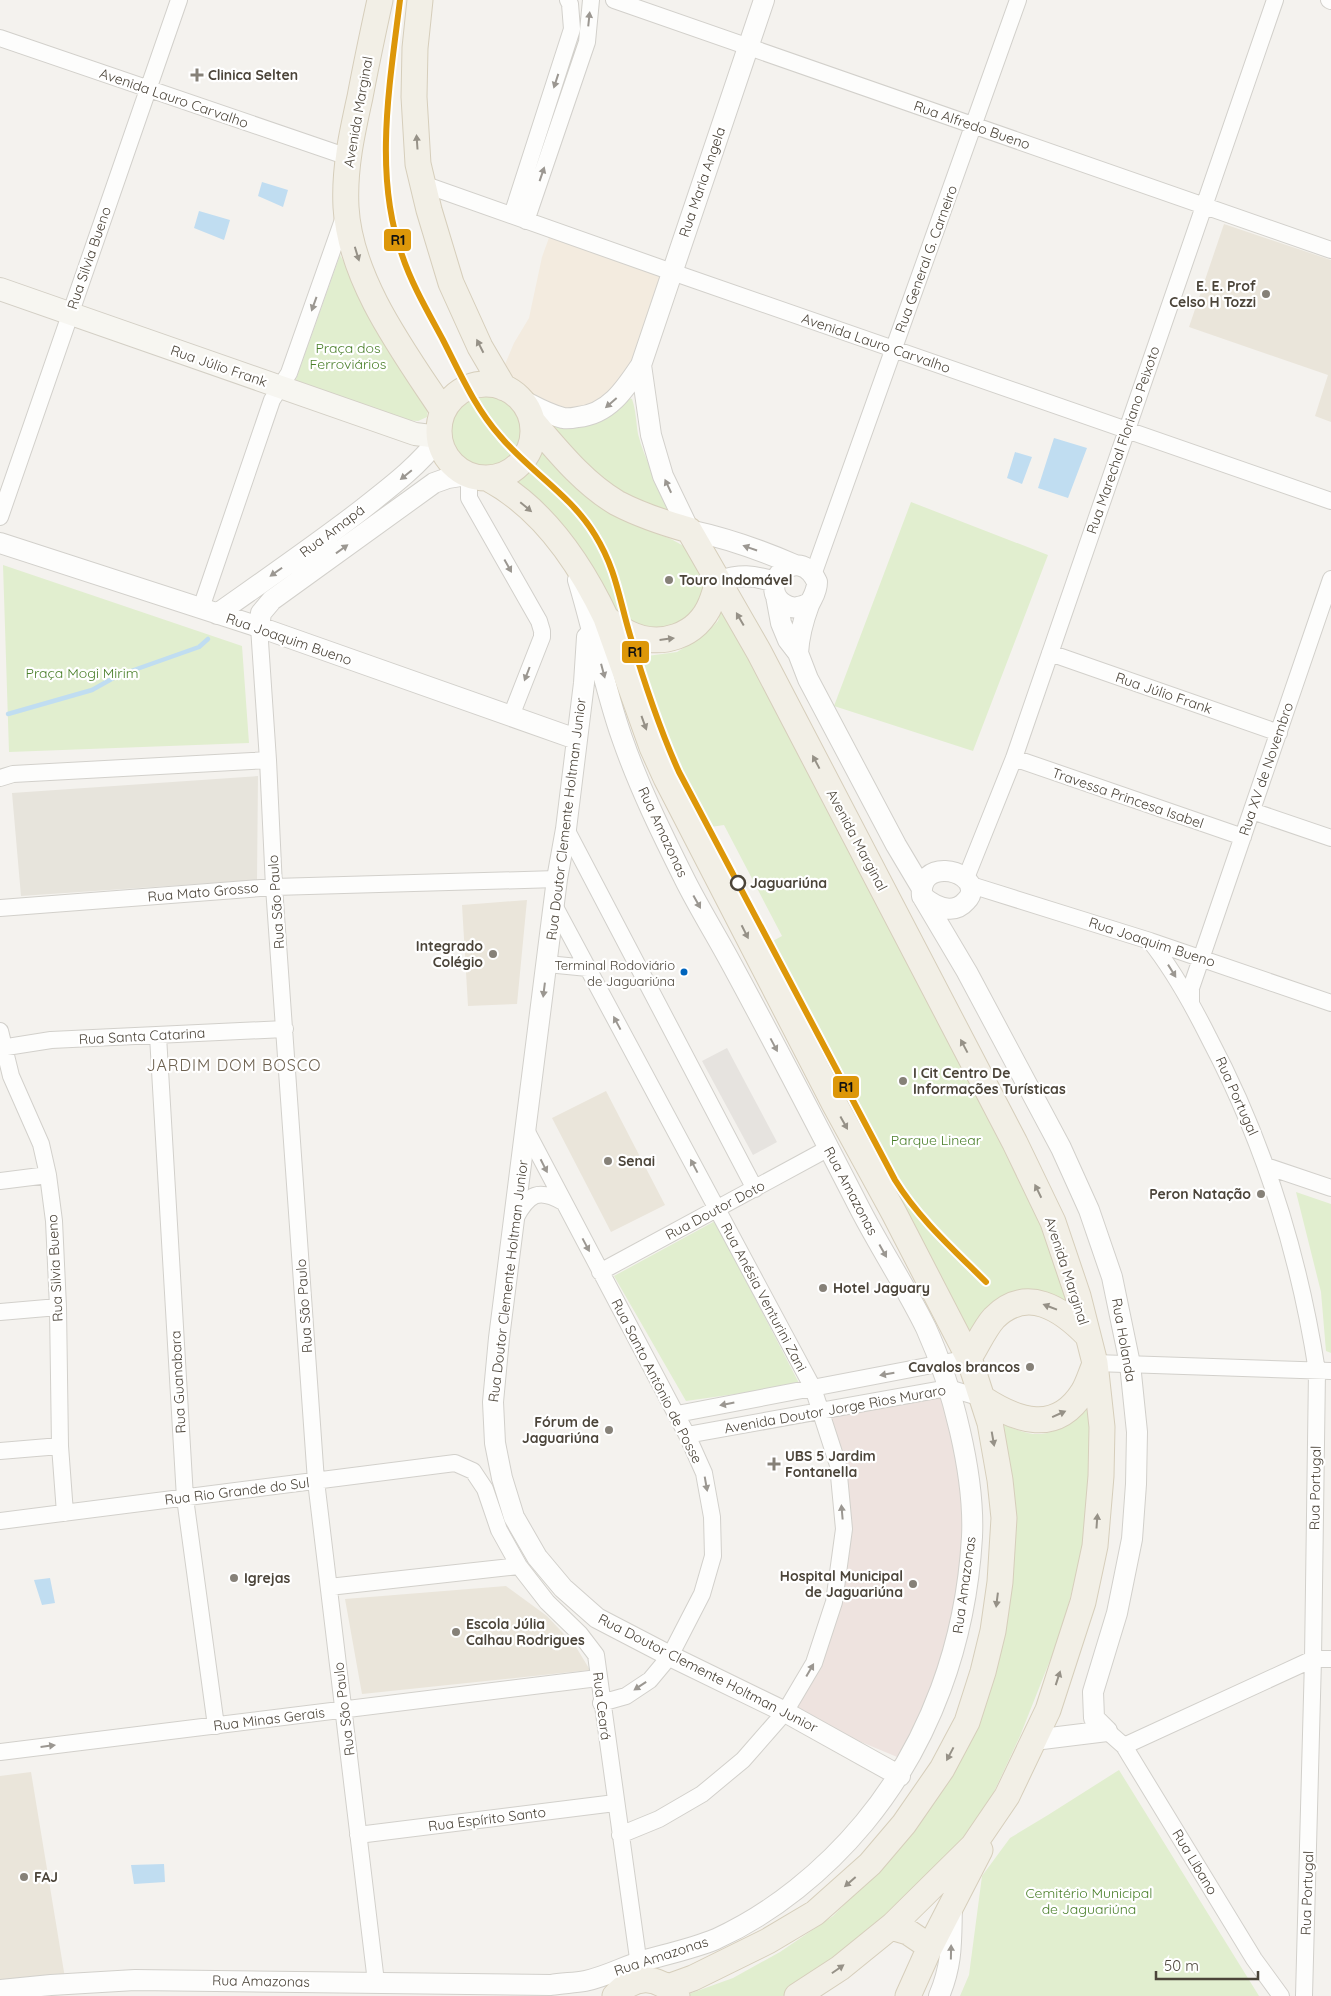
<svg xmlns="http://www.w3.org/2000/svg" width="1331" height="1996" viewBox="0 0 1331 1996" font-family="Quicksand,sans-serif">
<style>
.residential{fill:#e7e4dc}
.commercial{fill:#f3ebdf}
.education{fill:#eae5da}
.medical{fill:#eee3df}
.green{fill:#e1eecf}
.parking{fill:#e6e3df}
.water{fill:#c0ddf1}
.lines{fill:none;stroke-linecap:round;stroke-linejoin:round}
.stream{stroke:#c0ddf1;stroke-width:4.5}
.minor-casing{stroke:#d2d0cb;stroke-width:18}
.tertiary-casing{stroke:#d2d0cb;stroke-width:22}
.secondary-casing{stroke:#d3cfc5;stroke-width:24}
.primary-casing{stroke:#d6cebb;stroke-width:27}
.minor{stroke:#fdfdfc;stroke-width:16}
.tertiary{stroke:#fdfdfc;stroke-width:20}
.secondary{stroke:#f7f6f1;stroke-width:22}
.primary{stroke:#f2efe6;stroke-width:25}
.rail-casing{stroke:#dbdbda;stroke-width:5.5}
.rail{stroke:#fff;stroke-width:4;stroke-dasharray:11;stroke-linecap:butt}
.rail-1-casing{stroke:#fff;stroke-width:10}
.rail-1{stroke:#dd9709;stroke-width:6}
.oneway{fill:#9b9791}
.oneway2{fill:#969187}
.poi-dot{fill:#868178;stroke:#fff;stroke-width:2}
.stop-dot{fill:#fff;stroke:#4b4439;stroke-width:2.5}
.bus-dot{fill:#0065bd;stroke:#fff;stroke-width:2}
.labels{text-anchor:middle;stroke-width:4.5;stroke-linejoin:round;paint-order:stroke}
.bus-label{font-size:13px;fill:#4b4439;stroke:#fff;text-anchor:end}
.poi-label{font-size:14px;font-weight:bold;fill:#4b4439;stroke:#fff;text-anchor:start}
.street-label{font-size:14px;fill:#4b4439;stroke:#fff}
.park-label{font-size:14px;fill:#4a7f2a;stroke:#fff}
.stop-label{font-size:14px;font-weight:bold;fill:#4b4439;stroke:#fff;text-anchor:start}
.quarter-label{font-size:16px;letter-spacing:1px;fill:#6e6250;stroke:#fff}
.line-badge{stroke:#fff;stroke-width:2}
.pale-badge-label{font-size:14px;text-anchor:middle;font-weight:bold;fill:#111}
</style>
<rect width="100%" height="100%" fill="#f4f2ee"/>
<path class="residential" d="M258 776 257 880 21 896 12 793Z"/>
<path class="commercial" d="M550 235 663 275 640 364 587 415 520 399 503 369 514 343 529 318 542 257Z"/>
<path class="education" d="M1224 224 1331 260V422L1315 416 1328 375 1189 327Z
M527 900 517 1004 468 1006 462 905Z
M606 1091 665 1205 611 1232 552 1118Z
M506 1586 547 1616 576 1647 590 1670 362 1694 345 1599Z
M31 1772 65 1978 0 1987V1776Z"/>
<path class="medical" d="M946 1390 968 1483 961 1620 902 1759 787 1711 816 1665 846 1528 824 1413Z"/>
<path class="green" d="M340 255 428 409 427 417 418 421 405 420 295 382Z
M448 430a39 39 0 1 1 78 0a39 39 0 1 1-78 0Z
M625 397 632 399C636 410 636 422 638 434 645 462 661 488 674 513L622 495 597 477 543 418Z
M540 442 554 466 582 492 629 523 671 539 689 549 706 577 697 614 662 635 621 623 511 482C528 472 536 461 540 442Z
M911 502 1048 555 973 751 834 706Z
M3 565 242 646 249 743 9 752Z
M723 601 1009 1145 1083 1327 1028 1300 972 1351 870 1149 834 1062 771 942 782 936 724 825 711 827 684 775 662 723 639 652 647 656 677 652 703 636 718 621Z
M1296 1192 1331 1204V1353L1326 1351 1321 1292Z
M715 1221 800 1385 686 1401 614 1276Z
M1089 1403 1090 1485 1084 1543 1062 1630 1020 1736 979 1824 951 1856 833 1963 783 1996H687L686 1995 733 1978 780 1952 833 1916 886 1862 986 1692 997 1421C1043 1444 1054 1436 1089 1403Z
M1119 1770 1259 1996H960L969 1975 982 1876 1010 1838 1048 1815Z"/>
<path class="parking" d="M727 1048 777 1142 753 1155 702 1061Z"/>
<path class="water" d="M262 182 288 190 283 207 258 196Z
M199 211 230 220 224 240 194 228Z
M1054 438 1087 448 1068 498 1038 488Z
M1015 452 1032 457 1022 484 1007 478Z
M50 1578 55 1603 42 1605 34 1580Z
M164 1864 165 1882 134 1884 131 1865Z"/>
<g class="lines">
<path class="stream" d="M8 714 92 690 117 676 199 647 208 639"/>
<g class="minor-casing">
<path id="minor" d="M614 0 1331 250
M1329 0 1331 1
M0 38 348 157
M423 184 672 272 1331 501
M512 215 572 29 570 4 568 0
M526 221 587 42 591 0
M469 475V498L539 621 542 631V637L511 716
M0 517 179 0
M813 575 1018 0
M201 608 272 400 289 373 344 217
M259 627 268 760 274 887 316 1481 376 1982
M1050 653 1279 733
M1014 758 1243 837
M0 778 13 774 268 760
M1252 811 1331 838
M566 829 755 1189
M966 878 1014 758 1275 0
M971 885 1150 941 1331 1003
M555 907 813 1388 838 1465 844 1529 834 1602 814 1663 785 1712 743 1760 702 1794 659 1819 620 1835
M0 908 274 887 557 879
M1150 941C1174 971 1192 1004 1209 1038 1264 1142 1299 1255 1317 1371L1313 1659 1304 1996
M547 964 588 968
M1191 1003V988L1331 579
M0 1031 11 1076 41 1144 48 1175 54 1221 58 1307 60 1446 65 1513
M158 1036 185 1498 216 1726
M0 1048 51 1040 285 1029
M526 1130 687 1435 704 1473 712 1517 713 1556 702 1594 670 1656 650 1680 626 1696 601 1703
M1266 1166 1331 1188
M0 1181 48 1175
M516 1217C529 1194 538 1188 563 1202
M600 1272 829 1148
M0 1312 58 1307
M1095 1363 1331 1371
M677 1414 969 1358
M687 1435 948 1388 982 1398
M0 1451 60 1446
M0 1521 455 1463 473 1471 485 1489 499 1530 519 1566 547 1602 580 1634 596 1655 640 1973
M329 1587 519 1566
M1107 1731 1124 1746 1254 1959 1281 1996
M1124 1746 1313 1659H1331
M0 1752 598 1678
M358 1835 615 1803"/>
</g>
<g class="tertiary-casing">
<path id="tertiary" d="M641 365 651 435 663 476 689 530C726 538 761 550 795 565
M520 399C534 406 547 414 563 418 568 419 573 418 578 417 609 414 625 389 641 365L764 0
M0 543 259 627 576 739
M718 581C741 574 752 575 775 582
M776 596 781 623 788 640 798 653 808 679 896 845 921 887
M217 614C265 580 313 547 360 511 390 487 414 470 439 439
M259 627 261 613 272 600 434 483 448 478 467 475
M587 637 584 683 566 829 557 879 499 1338 493 1402 495 1443 502 1478 514 1517 537 1557 563 1588 597 1618 670 1656 785 1712 900 1776
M798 653C799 636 803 621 809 605 813 596 817 592 817 582 798 541 755 586 784 604 793 610 801 607 810 603
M922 896C934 906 953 916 966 901 969 898 971 895 971 891 972 868 918 859 922 896L967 972 1061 1148 1089 1210 1112 1277 1130 1364 1137 1432 1136 1484 1132 1539 1117 1613 1093 1692 1094 1718 1107 1731
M1034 1740 1107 1731
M0 1990 51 1985 135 1980 551 1985C562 1983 574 1983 585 1981 605 1977 623 1967 642 1961 667 1954 692 1949 716 1939 773 1913 825 1870 864 1823 931 1742 966 1641 972 1537 975 1475 952 1385 926 1328 906 1287 880 1248 859 1207 817 1125 775 1044 731 963 716 935 699 908 685 880 662 834 639 787 622 738 604 687 594 632 578 580
M939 1996C953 1963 951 1940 952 1905"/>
</g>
<g class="secondary-casing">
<path id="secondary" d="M0 289 415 434 439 437"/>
</g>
<g class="primary-casing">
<path id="primary" d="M380 0C373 32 366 65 360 97 352 133 344 169 346 207 350 280 404 352 443 411
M420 0 415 48 414 97 418 164 429 210 451 283 480 347 504 388
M439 431a47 47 0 1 1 94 0a47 47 0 1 1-94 0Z
M532 421C557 450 583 483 617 503 640 515 664 523 689 530L759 652 1015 1143 1053 1222 1078 1296 1095 1363 1102 1427 1101 1476 1095 1546 1083 1602 1048 1710 1007 1796 973 1846 893 1925 840 1968 797 1996
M487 478C542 507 580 563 606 618L652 747 666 778 835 1105 894 1213 969 1358 990 1423 1000 1480 1004 1518 1000 1582 993 1631 983 1672 967 1722 942 1769 904 1824 870 1864 815 1913 768 1941 693 1978 668 1987
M606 618C613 624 620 629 628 633 660 649 698 636 711 603 714 596 716 588 718 581
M969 1358C977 1346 984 1329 994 1318 1027 1285 1062 1309 1088 1336
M982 1398C1017 1421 1056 1435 1083 1392 1088 1384 1091 1373 1095 1364
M891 1927 908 1932 930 1947
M615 1996C635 1974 657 1975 677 1996
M908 1996 930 1947 980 1850"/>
</g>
<use href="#minor" class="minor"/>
<use href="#tertiary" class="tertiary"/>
<use href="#secondary" class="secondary"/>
<use href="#primary" class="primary"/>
<g class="rail-casing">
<path id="rail" d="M738 883 895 1180C919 1219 954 1250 986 1282"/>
</g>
<use href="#rail" class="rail"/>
<g class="rail-1-casing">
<path id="rail-1" d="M400 0C390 82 373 175 402 255 412 285 428 312 443 340 460 373 475 408 500 436 529 471 571 495 595 535 616 569 619 598 630 635 644 682 659 728 679 772L895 1180C919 1219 954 1250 986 1282"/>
</g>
<use href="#rail-1" class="rail-1"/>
</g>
<defs><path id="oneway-solid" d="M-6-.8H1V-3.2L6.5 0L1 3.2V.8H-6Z" transform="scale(1.25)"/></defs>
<g class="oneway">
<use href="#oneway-solid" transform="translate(589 19) rotate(-84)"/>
<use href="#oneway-solid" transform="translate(556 81) rotate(108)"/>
<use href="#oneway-solid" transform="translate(542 174) rotate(-71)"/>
<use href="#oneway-solid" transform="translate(314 304) rotate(110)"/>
<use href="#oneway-solid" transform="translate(611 403) rotate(139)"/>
<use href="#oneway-solid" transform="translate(406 475) rotate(141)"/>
<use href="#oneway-solid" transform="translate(668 486) rotate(-115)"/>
<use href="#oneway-solid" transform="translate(750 548) rotate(-161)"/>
<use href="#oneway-solid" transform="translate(342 549) rotate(-36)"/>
<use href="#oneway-solid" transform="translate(508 566) rotate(61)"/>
<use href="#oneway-solid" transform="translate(276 572) rotate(145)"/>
<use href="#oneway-solid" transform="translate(603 671) rotate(75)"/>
<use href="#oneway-solid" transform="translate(527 674) rotate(111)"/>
<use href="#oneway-solid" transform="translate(697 902) rotate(61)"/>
<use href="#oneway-solid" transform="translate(1172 971) rotate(58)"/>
<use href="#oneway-solid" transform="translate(544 990) rotate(97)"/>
<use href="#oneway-solid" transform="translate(617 1023) rotate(-118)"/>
<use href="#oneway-solid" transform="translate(774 1045) rotate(62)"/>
<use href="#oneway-solid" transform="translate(544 1166) rotate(63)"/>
<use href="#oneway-solid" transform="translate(694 1166) rotate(-118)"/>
<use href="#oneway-solid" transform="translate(586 1245) rotate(62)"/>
<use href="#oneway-solid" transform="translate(883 1251) rotate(61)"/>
<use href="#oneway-solid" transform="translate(887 1374) rotate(170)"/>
<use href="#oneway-solid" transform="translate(727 1404) rotate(169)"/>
<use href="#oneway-solid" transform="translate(706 1484) rotate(80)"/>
<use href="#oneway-solid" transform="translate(842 1512) rotate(-95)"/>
<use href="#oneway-solid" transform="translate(810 1670) rotate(-60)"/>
<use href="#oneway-solid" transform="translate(640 1686) rotate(146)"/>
<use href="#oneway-solid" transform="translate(48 1746) rotate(-7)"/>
<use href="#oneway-solid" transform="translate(951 1952) rotate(-89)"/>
</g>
<g class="oneway2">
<use href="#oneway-solid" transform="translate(417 142) rotate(-94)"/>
<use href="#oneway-solid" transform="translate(357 254) rotate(73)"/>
<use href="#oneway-solid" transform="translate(480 346) rotate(-117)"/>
<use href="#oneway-solid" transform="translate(526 507) rotate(40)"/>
<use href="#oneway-solid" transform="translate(740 619) rotate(-120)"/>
<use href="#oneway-solid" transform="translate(667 639) rotate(-7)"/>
<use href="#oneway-solid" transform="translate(644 723) rotate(70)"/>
<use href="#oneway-solid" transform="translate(816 762) rotate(-118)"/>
<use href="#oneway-solid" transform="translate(745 932) rotate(63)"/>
<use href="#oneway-solid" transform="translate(964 1046) rotate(-118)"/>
<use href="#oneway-solid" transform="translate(844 1123) rotate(61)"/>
<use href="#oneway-solid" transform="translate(1038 1191) rotate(-116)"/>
<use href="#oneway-solid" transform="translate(1050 1307) rotate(-159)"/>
<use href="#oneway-solid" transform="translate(1059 1414) rotate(-24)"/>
<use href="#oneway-solid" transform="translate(993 1439) rotate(80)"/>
<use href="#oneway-solid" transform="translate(1097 1521) rotate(-86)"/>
<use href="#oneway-solid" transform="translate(997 1600) rotate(97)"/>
<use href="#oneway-solid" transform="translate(1058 1678) rotate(-72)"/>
<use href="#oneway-solid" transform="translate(950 1754) rotate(118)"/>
<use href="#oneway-solid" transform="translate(850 1882) rotate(139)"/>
<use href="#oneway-solid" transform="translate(838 1969) rotate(-35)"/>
</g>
<g class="poi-dot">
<path d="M194.5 67.5h5v5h5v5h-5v5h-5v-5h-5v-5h5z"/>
<circle cx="1266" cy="294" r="5"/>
<circle cx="669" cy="580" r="5"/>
<circle cx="493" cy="954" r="5"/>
<circle cx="903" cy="1081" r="5"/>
<circle cx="608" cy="1161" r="5"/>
<circle cx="1261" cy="1194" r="5"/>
<circle cx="823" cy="1288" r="5"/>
<circle cx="1030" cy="1367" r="5"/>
<circle cx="609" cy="1430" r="5"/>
<path d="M771.5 1456.5h5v5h5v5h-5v5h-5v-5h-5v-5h5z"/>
<circle cx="234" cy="1578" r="5"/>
<circle cx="913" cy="1584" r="5"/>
<circle cx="456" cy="1632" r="5"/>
<circle cx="24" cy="1877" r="5"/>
</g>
<circle class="stop-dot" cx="738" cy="883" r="7"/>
<circle class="bus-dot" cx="684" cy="972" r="4.5"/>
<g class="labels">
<g class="bus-label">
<text x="675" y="970">Terminal Rodoviário<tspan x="675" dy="16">de Jaguariúna</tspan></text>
</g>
<g class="poi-label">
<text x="208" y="80">Clinica Selten</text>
<text x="1256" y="291" text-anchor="end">E. E. Prof<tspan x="1256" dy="16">Celso H Tozzi</tspan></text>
<text x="679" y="585">Touro Indomável</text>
<text x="483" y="951" text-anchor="end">Integrado<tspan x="483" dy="16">Colégio</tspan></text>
<text x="913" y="1078">I Cit Centro De<tspan x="913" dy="16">Informações Turísticas</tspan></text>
<text x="618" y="1166">Senai</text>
<text x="1251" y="1199" text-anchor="end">Peron Natação</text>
<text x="833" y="1293">Hotel Jaguary</text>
<text x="1020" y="1372" text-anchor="end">Cavalos brancos</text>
<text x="599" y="1427" text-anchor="end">Fórum de<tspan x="599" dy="16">Jaguariúna</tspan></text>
<text x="785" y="1461">UBS 5 Jardim<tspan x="785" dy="16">Fontanella</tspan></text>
<text x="903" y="1581" text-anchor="end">Hospital Municipal<tspan x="903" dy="16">de Jaguariúna</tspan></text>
<text x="244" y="1583">Igrejas</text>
<text x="466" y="1629">Escola Júlia<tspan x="466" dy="16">Calhau Rodrigues</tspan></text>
<text x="34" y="1882">FAJ</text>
</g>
<g class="street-label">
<text transform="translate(174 98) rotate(19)" y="5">Avenida Lauro Carvalho</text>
<text transform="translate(358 112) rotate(-80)" y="5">Avenida Marginal</text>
<text transform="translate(972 125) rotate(19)" y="5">Rua Alfredo Bueno</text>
<text transform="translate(702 182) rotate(-71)" y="5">Rua Maria Angela</text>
<text transform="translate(89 258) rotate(-71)" y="5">Rua Silvia Bueno</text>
<text transform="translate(926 259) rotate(-70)" y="5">Rua General G. Carneiro</text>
<text transform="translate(876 343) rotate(19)" y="5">Avenida Lauro Carvalho</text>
<text transform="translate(219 366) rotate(19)" y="5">Rua Júlio Frank</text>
<text transform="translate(1123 440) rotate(-71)" y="5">Rua Marechal Floriano Peixoto</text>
<text transform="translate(332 531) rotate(-37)" y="5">Rua Amapá</text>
<text transform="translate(289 639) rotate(19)" y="5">Rua Joaquim Bueno</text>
<text transform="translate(1164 693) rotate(19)" y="5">Rua Júlio Frank</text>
<text transform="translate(1266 769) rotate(-71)" y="5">Rua XV de Novembro</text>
<text transform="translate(1128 798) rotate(19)" y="5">Travessa Princesa Isabel</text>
<text transform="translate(566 819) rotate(-83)" y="5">Rua Doutor Clemente Holtman Junior</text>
<text transform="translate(663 832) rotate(65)" y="5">Rua Amazonas</text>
<text transform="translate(857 840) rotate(62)" y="5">Avenida Marginal</text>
<text transform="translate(203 892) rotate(-5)" y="5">Rua Mato Grosso</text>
<text transform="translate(276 902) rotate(-94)" y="5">Rua São Paulo</text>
<text transform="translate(1152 942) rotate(18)" y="5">Rua Joaquim Bueno</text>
<text transform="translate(142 1036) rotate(-3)" y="5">Rua Santa Catarina</text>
<text transform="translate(1237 1096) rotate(66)" y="5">Rua Portugal</text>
<text transform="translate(851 1191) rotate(62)" y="5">Rua Amazonas</text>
<text transform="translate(715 1210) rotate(-28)" y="5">Rua Doutor Doto</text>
<text transform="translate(55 1268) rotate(-93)" y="5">Rua Silvia Bueno</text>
<text transform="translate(1067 1271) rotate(72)" y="5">Avenida Marginal</text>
<text transform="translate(508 1281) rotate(-83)" y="5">Rua Doutor Clemente Holtman Junior</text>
<text transform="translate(764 1297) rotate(62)" y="5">Rua Anésia Venturini Zani</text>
<text transform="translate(304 1306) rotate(-94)" y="5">Rua São Paulo</text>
<text transform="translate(1124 1340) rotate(80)" y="5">Rua Holanda</text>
<text transform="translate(657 1381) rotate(63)" y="5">Rua Santo Antônio de Posse</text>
<text transform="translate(178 1382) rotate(-93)" y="5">Rua Guanabara</text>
<text transform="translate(835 1409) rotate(-10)" y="5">Avenida Doutor Jorge Rios Muraro</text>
<text transform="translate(1315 1488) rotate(-89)" y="5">Rua Portugal</text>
<text transform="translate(237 1491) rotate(-7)" y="5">Rua Rio Grande do Sul</text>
<text transform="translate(964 1585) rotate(-82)" y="5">Rua Amazonas</text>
<text transform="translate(708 1673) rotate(27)" y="5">Rua Doutor Clemente Holtman Junior</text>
<text transform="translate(602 1706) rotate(83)" y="5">Rua Ceará</text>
<text transform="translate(344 1709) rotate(-97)" y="5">Rua São Paulo</text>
<text transform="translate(269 1719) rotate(-7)" y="5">Rua Minas Gerais</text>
<text transform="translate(487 1819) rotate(-7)" y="5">Rua Espírito Santo</text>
<text transform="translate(1195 1862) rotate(59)" y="5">Rua Libano</text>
<text transform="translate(1307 1893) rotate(-88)" y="5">Rua Portugal</text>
<text transform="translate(661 1956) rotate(-18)" y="5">Rua Amazonas</text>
<text transform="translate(261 1981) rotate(1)" y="5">Rua Amazonas</text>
</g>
<g class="park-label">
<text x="348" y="353">Praça dos<tspan x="348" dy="16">Ferroviários</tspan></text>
<text x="82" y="678">Praça Mogi Mirim</text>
<text x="936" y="1145">Parque Linear</text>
<text x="1089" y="1898">Cemitério Municipal<tspan x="1089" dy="16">de Jaguariúna</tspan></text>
</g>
<g class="stop-label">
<text x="750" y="888">Jaguariúna</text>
</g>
<g class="quarter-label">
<text x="234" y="1071">JARDIM DOM BOSCO</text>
</g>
</g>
<g class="line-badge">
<rect x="383" y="228" width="29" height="24" rx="5" fill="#dd9709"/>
<rect x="621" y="640" width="29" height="24" rx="5" fill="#dd9709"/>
<rect x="832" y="1075" width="28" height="24" rx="5" fill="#dd9709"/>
</g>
<g class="pale-badge-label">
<text x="398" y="245">R1</text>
<text x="635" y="657">R1</text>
<text x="846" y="1092">R1</text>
</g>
<path d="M1156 1971v8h102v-8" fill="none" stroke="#4b4439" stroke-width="2.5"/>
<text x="1164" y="1971" font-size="15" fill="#4b4439" stroke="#ffffff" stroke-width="4" paint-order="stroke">50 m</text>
</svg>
